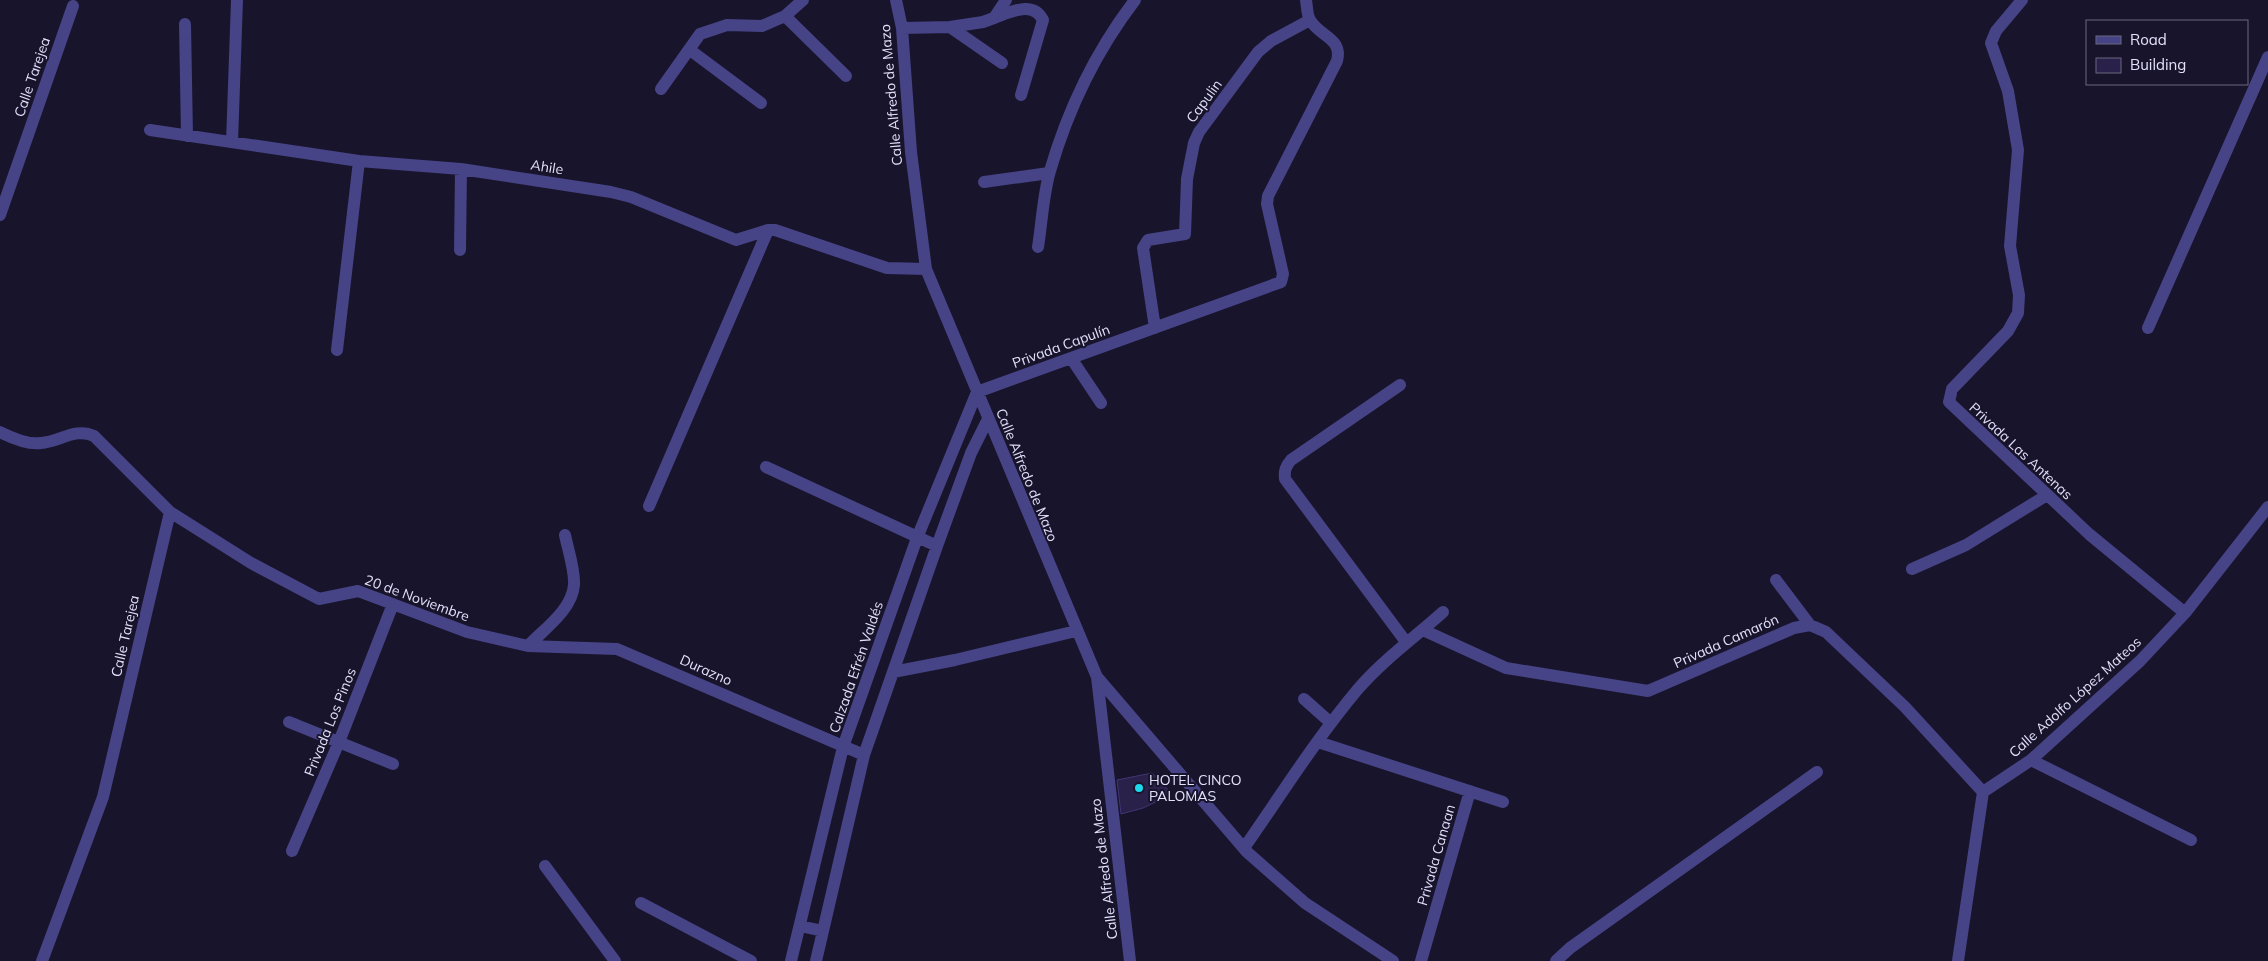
<svg xmlns="http://www.w3.org/2000/svg" width="2268" height="961" viewBox="0 0 2268 961" font-family="Mulish,sans-serif">
<style>
.building{fill:#2a214a;stroke:#423574}
.lines{fill:none;stroke-linecap:round;stroke-linejoin:round}
.minor{stroke:#464386;stroke-width:12}
.poi-dot{fill:#1dd7ec;stroke:#18142b;stroke-width:2}
.labels{text-anchor:middle;stroke-width:4;stroke-linejoin:round;paint-order:stroke}
.street-label{font-size:14px;fill:#e3e0fc;stroke:#18142b}
.poi-label{font-size:14px;fill:#e3e0fc;stroke:#18142b;text-anchor:start}
</style>
<rect width="100%" height="100%" fill="#18142b"/>
<path class="building" d="M1152 773 1172 794 1143 808 1121 814 1117 780Z"/>
<g class="lines">
<path class="minor" d="M896 0 902 28 911 152 926 269 1097 677 1130 961
M2022 0 1996 31 1991 43 2008 91 2018 150 2010 246 2019 295 2018 313 2008 331 1952 389 1949 402 2089 534 2185 613
M785 16 846 76
M994 18C1011 12 1033 0 1043 20L1021 95
M185 24 187 136
M950 27 983 22 994 18 1006 0
M902 28 950 27 1002 63
M690 50 761 103
M661 89 700 34 727 25 762 26 785 16 803 0
M150 130 359 161 461 169 611 192 631 197 736 240 768 230H775L887 268 926 269
M232 142 237 0
M984 182 1049 173
M0 215 73 6
M1038 247C1042 222 1043 195 1050 171 1068 109 1096 51 1135 0
M460 250 461 169
M1155 328 1143 248 1148 240 1185 234 1187 179 1194 143 1199 132 1258 52 1271 41 1310 20
M2148 328 2268 57
M337 350 359 161
M1071 358 1101 403
M1400 385 1291 460C1286 466 1284 470 1285 479L1406 642
M977 392 1281 282 1283 274 1267 204 1268 196 1337 61C1343 38 1320 37 1310 20 1307 15 1307 6 1306 0
M0 432C12 438 28 445 41 443 60 442 75 427 94 436L170 512 251 563 319 599 358 591 467 632 528 646 617 649 864 755
M766 467 937 546
M649 506 768 230
M1912 569 1966 545 2047 495
M1776 580 1810 625
M1423 630 1506 668 1648 691 1794 628 1810 625 1826 632 1905 707 1983 792
M528 646C544 629 572 610 574 585 575 570 568 550 565 535
M893 672 955 660 1076 631
M1097 677 1247 852 1305 903 1393 961
M1304 699 1331 723
M289 722 393 764
M1318 742 1503 802
M2031 760 2191 840
M1244 848C1281 795 1316 739 1358 689 1383 660 1414 638 1443 612
M292 851 339 742 393 604
M545 866 615 961
M641 903 751 961
M800 926 823 931
M42 961 103 797 170 512
M791 961 843 747 917 538 977 392
M816 961 864 755 937 546 971 453 988 419
M1421 961 1470 791
M1556 961 1570 948 1817 772
M1958 961 1983 792 2031 760 2140 661 2185 613 2268 507"/>
</g>
<circle class="poi-dot" cx="1139" cy="788" r="5"/>
<g class="labels">
<g class="street-label">
<text transform="translate(32 77) rotate(-71)" y="5">Calle Tarejea</text>
<text transform="translate(891 95) rotate(-95)" y="5">Calle Alfredo de Mazo</text>
<text transform="translate(1204 101) rotate(-54)" y="5">Capulin</text>
<text transform="translate(547 167) rotate(9)" y="5">Ahile</text>
<text transform="translate(1061 346) rotate(-20)" y="5">Privada Capulín</text>
<text transform="translate(2021 451) rotate(43)" y="5">Privada Las Antenas</text>
<text transform="translate(1027 475) rotate(68)" y="5">Calle Alfredo de Mazo</text>
<text transform="translate(417 598) rotate(20)" y="5">20 de Noviembre</text>
<text transform="translate(125 636) rotate(-77)" y="5">Calle Tarejea</text>
<text transform="translate(1726 641) rotate(-24)" y="5">Privada Camarón</text>
<text transform="translate(856 667) rotate(-71)" y="5">Calzada Efrén Valdés</text>
<text transform="translate(706 670) rotate(24)" y="5">Durazno</text>
<text transform="translate(2075 697) rotate(-42)" y="5">Calle Adolfo López Mateos</text>
<text transform="translate(330 722) rotate(-68)" y="5">Privada Los Pinos</text>
<text transform="translate(1436 855) rotate(-74)" y="5">Privada Canaan</text>
<text transform="translate(1104 869) rotate(-97)" y="5">Calle Alfredo de Mazo</text>
</g>
<g class="poi-label">
<text x="1149" y="785">HOTEL CINCO<tspan x="1149" dy="16">PALOMAS</tspan></text>
</g>
</g>
<rect x="2086" y="20" width="162" height="65" fill="#18142b" stroke="#69667f"/>
<rect x="2096" y="36" width="25" height="8" fill="#464386" stroke="#69667f"/>
<text x="2130" y="45" font-size="15" fill="#e3e0fc">Road</text>
<rect x="2096" y="58" width="25" height="15" fill="#2a214a" stroke="#69667f"/>
<text x="2130" y="70" font-size="15" fill="#e3e0fc">Building</text>
</svg>
